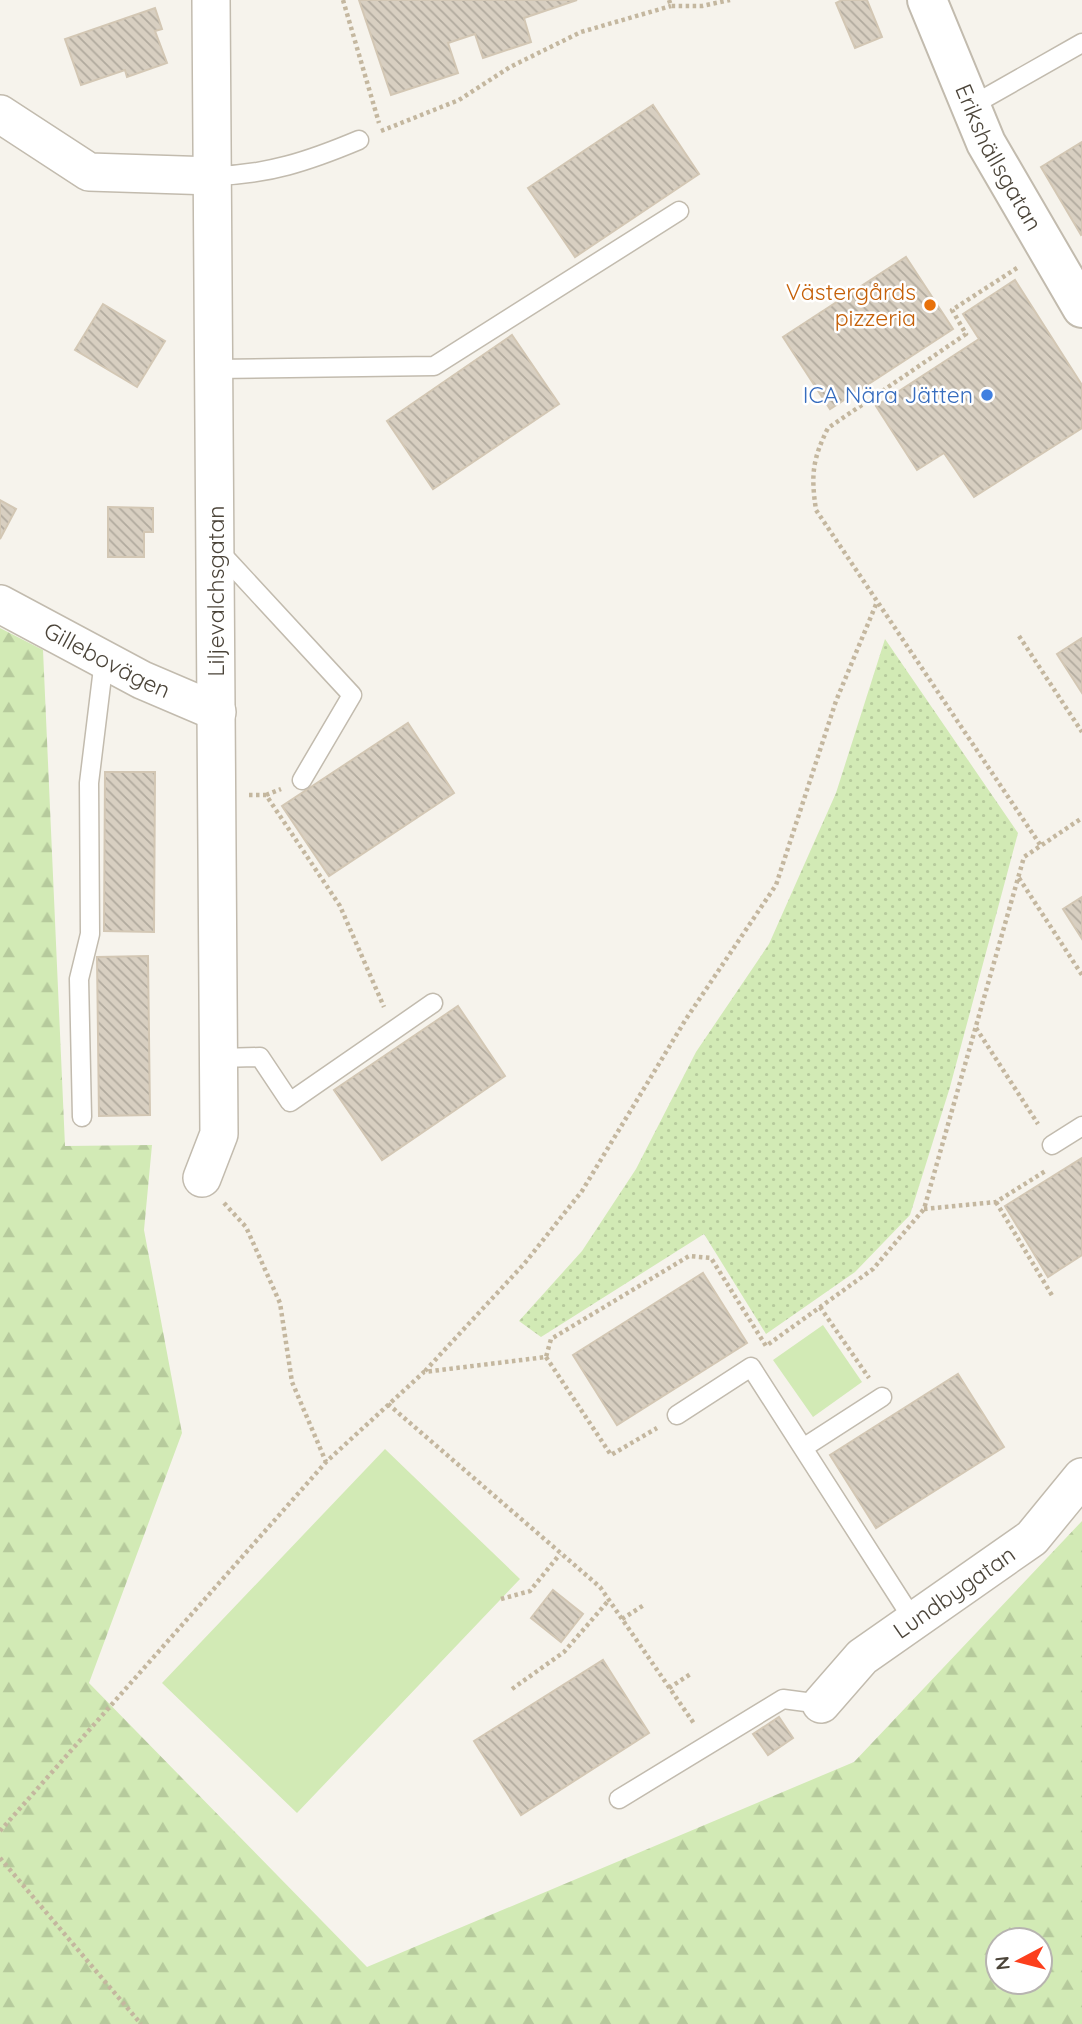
<svg xmlns="http://www.w3.org/2000/svg" width="1082" height="2024" viewBox="0 0 1082 2024" font-family="Quicksand,sans-serif">
<style>
.grass{fill:url(#grass-dots)}
.forest{fill:url(#forest-firs);fill-rule:evenodd}
.park{fill:#d2eab5}
.building{fill:url(#building-back-hatch);stroke:#d3c7b4;stroke-width:2}
.lines{fill:none;stroke-linecap:round;stroke-linejoin:round}
.service-casing{stroke:#c2bbae;stroke-width:21}
.minor-casing{stroke:#c2bbae;stroke-width:40}
.tertiary-casing{stroke:#c2bbae;stroke-width:42}
.path{stroke:#c4b79f;stroke-width:4.5;stroke-dasharray:3.5 3.5;stroke-linecap:butt}
.service{stroke:#fff;stroke-width:18}
.minor{stroke:#fff;stroke-width:37}
.tertiary{stroke:#fff;stroke-width:38}
.food-dot{fill:#e8710a;stroke:#fff;stroke-width:2.5}
.shop-dot{fill:#3f7fe0;stroke:#fff;stroke-width:2.5}
.labels{text-anchor:middle;stroke-width:5;stroke-linejoin:round;paint-order:stroke}
.street-label{font-size:23px;fill:#4b4439;stroke:#fff}
.food-label{font-size:23px;fill:#c56008;stroke:#fff;text-anchor:end}
.shop-label{font-size:23px;fill:#366cbe;stroke:#fff;text-anchor:end}
</style>
<defs>
<pattern id="grass-dots" width="8" height="8" patternUnits="userSpaceOnUse" patternTransform="scale(1.75)"><rect width="8" height="8" fill="#d2eab5"/><path d="M2 2h.1M6 6h.1" fill="none" stroke="#b6ca9c" stroke-width="1.8" stroke-linecap="round"/></pattern>
<pattern id="forest-firs" width="22" height="20" patternUnits="userSpaceOnUse" patternTransform="scale(1.75)"><rect width="22" height="20" fill="#d2eab5"/><path d="M5 1l3.5 6h-7zM16 11l3.5 6h-7z" fill="#b6ca9c"/></pattern>
<pattern id="building-back-hatch" width="6" height="6" patternUnits="userSpaceOnUse" patternTransform="scale(1.75)"><rect width="6" height="6" fill="#d8cfc1"/><path d="M-1 5l2 2M0 0l6 6M5-1l2 2" fill="none" stroke="#b1aa9e"/></pattern>
</defs>
<rect width="100%" height="100%" fill="#f6f3ec"/>
<path class="grass" d="M885 639 1018 833 950 1087 910 1215 855 1272 766 1334 704 1234 541 1337 519 1321 582 1251 636 1169 696 1052 769 944 836 793Z"/>
<path class="forest" d="M0 628 43 650 65 1146 152 1145 144 1230 182 1433 89 1683 367 1967 854 1762 1082 1521V2024H0ZM998 1940H1040V1982H998Z"/>
<path class="park" d="M823 1325 862 1382 813 1417 773 1360Z
M385 1449 520 1579 297 1813 162 1683Z"/>
<path class="building" d="M359 0H577L524 18 531 42 483 58 475 34 448 43 458 73 391 95Z
M842 0H867L882 37 855 48 836 3Z
M155 8 162 29 155 31 167 63 127 77 125 70 81 85 65 39Z
M653 105 699 174 575 257 528 188Z
M1082 142V234L1081 235 1041 167Z
M906 257 953 329 830 409 783 337Z
M1015 280 1082 385V428L974 497 944 453 917 470 876 406 979 339 963 314Z
M103 304 165 341 137 387 75 350Z
M512 335 559 404 433 489 387 421Z
M0 500 16 509 0 539Z
M108 507 153 508V532H144V557H108Z
M1082 638V693L1057 654Z
M408 723 454 793 329 876 282 806Z
M105 772H155L154 932 104 931Z
M1082 897V939L1063 909Z
M148 956 150 1115 99 1116 97 957Z
M458 1006 505 1076 382 1160 334 1090Z
M1082 1158V1255L1048 1277 1005 1206Z
M703 1273 747 1343 617 1425 573 1355Z
M958 1374 1004 1447 876 1528 830 1455Z
M553 1590 583 1614 561 1642 531 1618Z
M603 1660 649 1733 521 1815 474 1741Z
M779 1717 793 1738 768 1755 753 1734Z"/>
<g class="lines">
<g class="service-casing">
<path id="service" d="M971 106 1082 43
M213 176C267 175 309 161 359 140
M215 369 434 366 679 211
M218 550 352 695 302 780
M219 1058 260 1057 290 1102 433 1003
M82 1117 79 979 90 934 89 783 104 660
M1052 1145 1082 1126
M677 1415 751 1367 914 1621
M803 1448 882 1397
M619 1799 783 1699 821 1704"/>
</g>
<g class="minor-casing">
<g id="minor">
<path d="M0 114 89 172 213 176"/>
<path id="s1" d="M0 604 142 680 217 712"/>
<path d="M202 1178 219 1134 211 0"/>
<path id="s2" d="M821 1704 862 1657 1032 1538 1082 1477"/>
</g>
</g>
<g class="tertiary-casing">
<g id="tertiary">
<path id="s3" d="M927 0 986 143 1082 308"/>
</g>
</g>
<path class="path" d="M343 0 379 123
M669 0 671 6H702L730 0
M381 131 459 100 510 67 581 32 671 6
M1017 268 952 310 966 334 828 428C812 460 811 476 816 510L1041 846
M1019 636 1082 732
M249 795H266L340 906 384 1007
M266 795 281 789
M1019 878 1082 975
M976 1028 1038 1124
M996 1202 1053 1297
M224 1203 246 1227 280 1303 292 1382 326 1462
M924 1209 996 1202 1047 1170
M820 1307 869 1378
M546 1357 611 1455 657 1428
M425 1371 524 1264 582 1191 686 1019 776 885 836 701 877 602
M388 1404 600 1587 695 1725
M501 1599 530 1591 560 1554
M622 1619 644 1605
M669 1688 692 1673
M512 1689 564 1652 609 1600
M0 1831 326 1462 424 1372 546 1357 551 1339 689 1256 711 1258 766 1346 873 1269 924 1209 1024 857 1082 818
M0 1858 141 2024"/>
<use href="#service" class="service"/>
<use href="#minor" class="minor"/>
<use href="#tertiary" class="tertiary"/>
</g>
<circle class="food-dot" cx="930" cy="305" r="7"/>
<circle class="shop-dot" cx="987" cy="395" r="7"/>
<g class="labels">
<g class="street-label">
<text dy="8" stroke="none"><textPath href="#s3" startOffset="173">Erikshällsgatan</textPath></text>
<text transform="translate(216 591) rotate(-90)" y="8">Liljevalchsgatan</text>
<text dy="8" stroke="none"><textPath href="#s1" startOffset="121">Gillebovägen</textPath></text>
<text dy="8" stroke="none"><textPath href="#s2" startOffset="175">Lundbygatan</textPath></text>
</g>
<g class="food-label">
<text x="916" y="300">Västergårds<tspan x="916" dy="26">pizzeria</tspan></text>
</g>
<g class="shop-label">
<text x="973" y="403">ICA Nära Jätten</text>
</g>
</g>
<g transform="translate(1019 1961) rotate(263)"><circle r="33" fill="#ffffff" stroke="#b7b4b0" stroke-width="2"/>
<path d="M0-5L12 26L0 18L-12 26Z" fill="#fc3f1d"/>
<text y="-10" font-size="19" font-weight="bold" text-anchor="middle" fill="#4b4439">N</text>
</g>
</svg>
